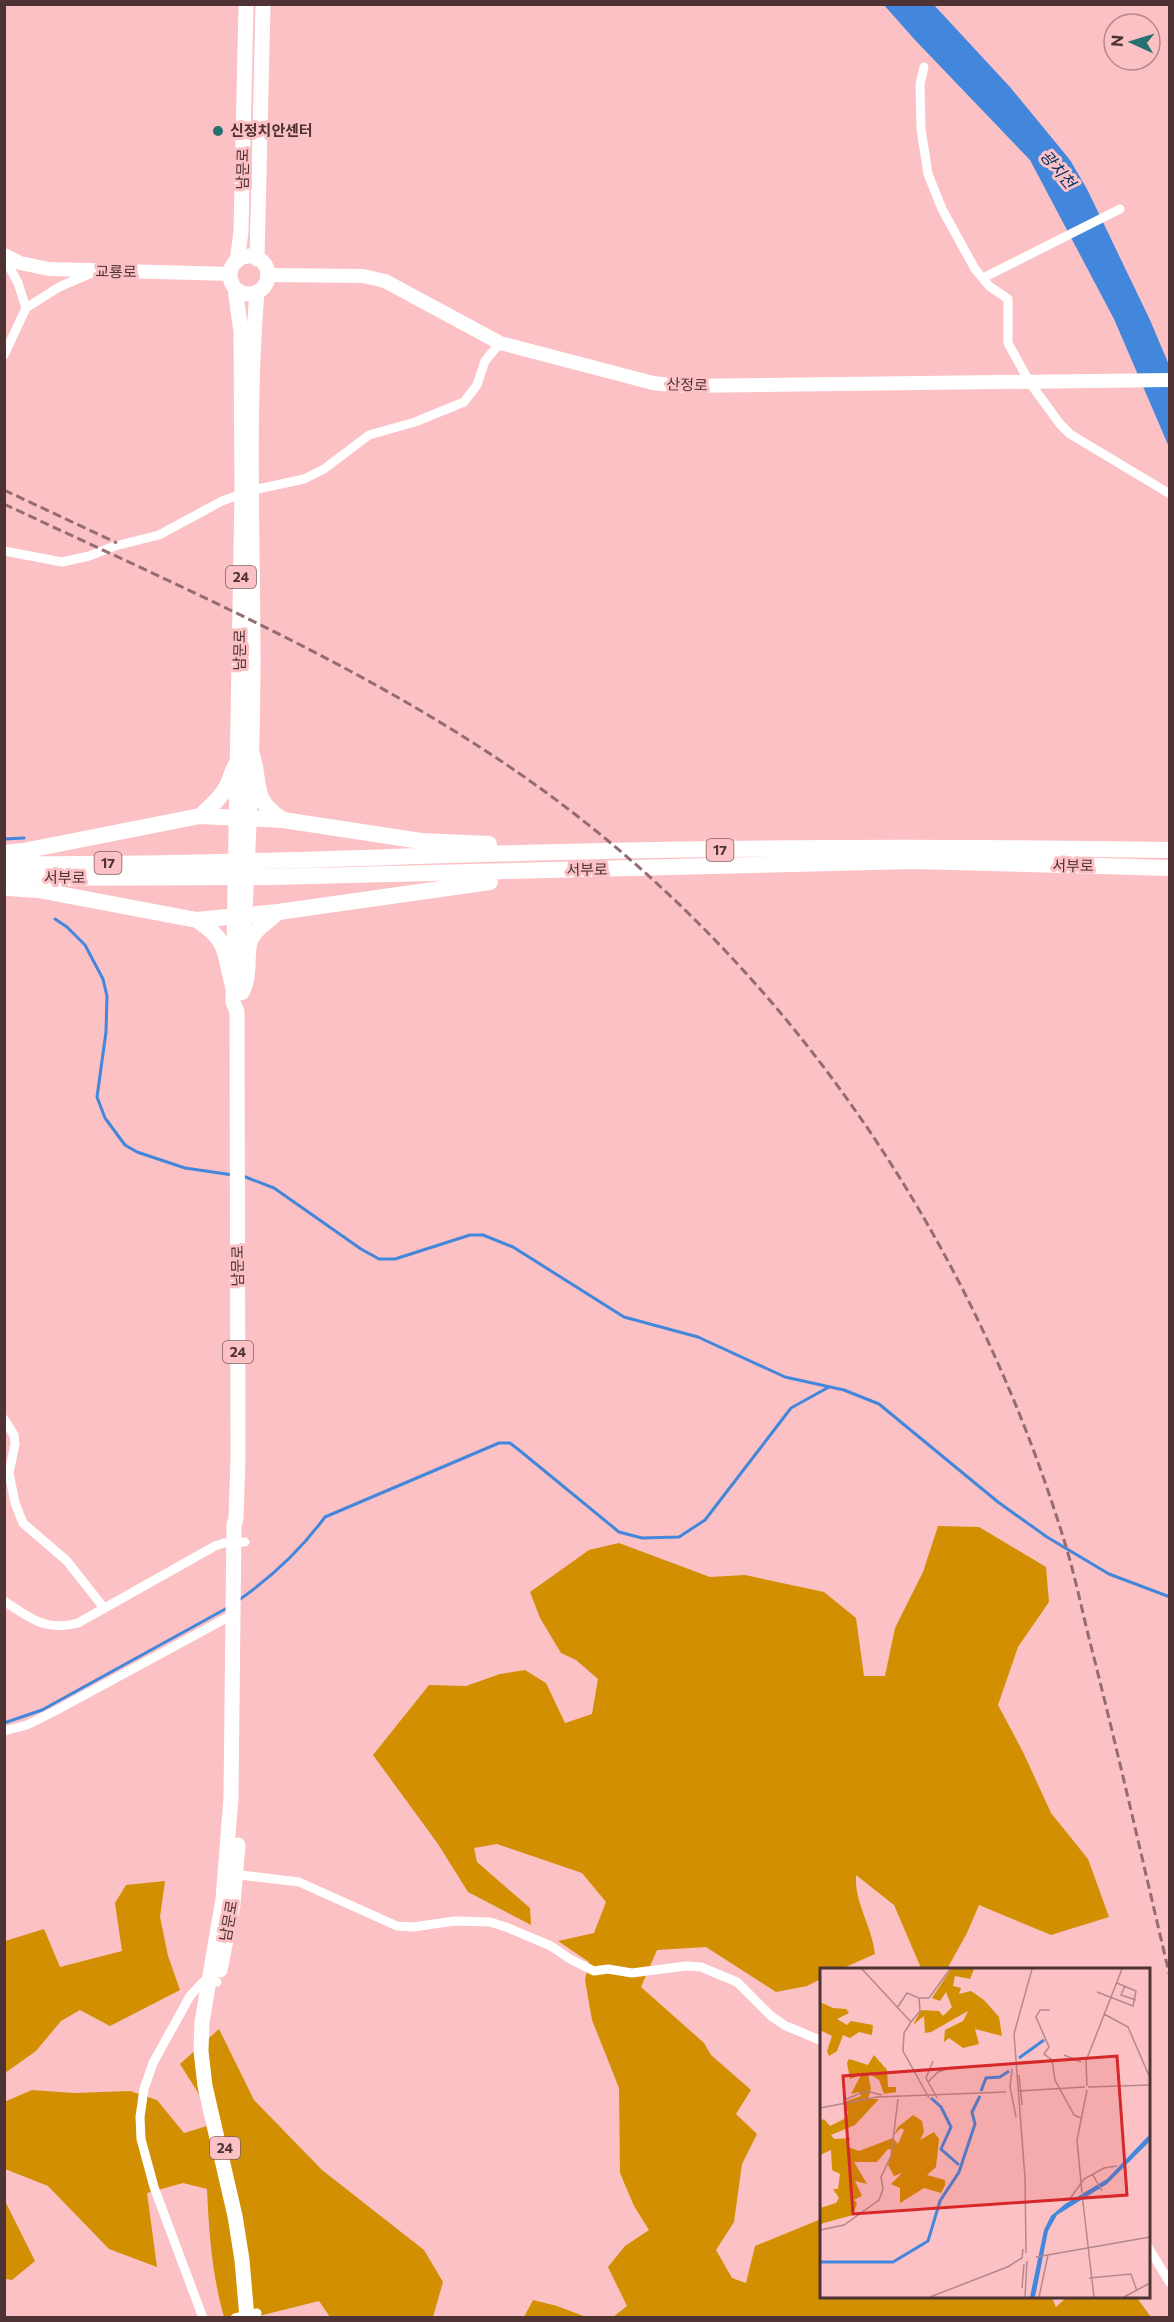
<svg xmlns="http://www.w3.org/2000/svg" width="1174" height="2322" viewBox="0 0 1174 2322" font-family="Commissioner,'Noto Sans KR',sans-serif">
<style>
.forest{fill:#d28f02}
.water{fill:#4287dc}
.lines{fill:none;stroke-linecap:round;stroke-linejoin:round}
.stream{stroke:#4287dc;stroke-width:3}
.street{stroke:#fff;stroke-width:9}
.secondary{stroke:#fff;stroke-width:14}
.primary{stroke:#fff;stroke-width:15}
.highway{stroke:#fff;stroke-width:16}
.rail{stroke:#956d70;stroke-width:3;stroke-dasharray:9 4.5;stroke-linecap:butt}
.poi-dot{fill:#257070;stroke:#fbc1c4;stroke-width:2}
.labels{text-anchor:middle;stroke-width:6;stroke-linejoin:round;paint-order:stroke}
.shield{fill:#fbc1c4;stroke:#825d5f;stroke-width:1.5}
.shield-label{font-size:14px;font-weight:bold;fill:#4e3234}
.poi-label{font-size:15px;font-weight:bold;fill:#4e3234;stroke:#fbc1c4;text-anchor:start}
.street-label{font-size:15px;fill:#4e3234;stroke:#fbc1c4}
.water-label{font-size:16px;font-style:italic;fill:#003065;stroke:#fbc1c4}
.inset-river{fill:none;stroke:#4287dc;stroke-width:3}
.inset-road{fill:none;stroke:#b6888a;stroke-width:1.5}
.view{fill:#d62828;fill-opacity:0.15;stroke:#d62828;stroke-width:3}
.inset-edge{fill:none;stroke:#4e3234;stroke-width:3}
</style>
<rect width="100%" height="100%" fill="#fbc1c4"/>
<path class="forest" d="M938 1526 979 1527 1046 1567 1049 1602 1018 1647 998 1705 1023 1752 1051 1813 1088 1859 1109 1917 1051 1935 979 1905 967 1933 947 1969H924L921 1968 894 1905 856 1875C854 1902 872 1926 875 1954L841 1969 822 1970 821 1979 807 1986 776 1992 706 1947 657 1950 641 1987 704 2043 711 2055 751 2090 736 2114 757 2134 742 2164 734 2222 716 2250 732 2278 746 2283 755 2246 821 2219 822 2296H1051L1056 2307 1067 2297H1130L1137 2298 1151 2317H613L627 2306 608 2267 625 2246 649 2230 634 2206 620 2173 619 2088 592 2020 585 1980 589 1962 558 1941 594 1933 606 1902 582 1873 497 1844 474 1848 477 1862 530 1908 531 1925 468 1892 438 1844 373 1755 429 1685 466 1686 500 1674 525 1670 546 1683 565 1723 592 1714 598 1679 576 1660 561 1653 540 1618 530 1592 589 1550 619 1543 710 1577 745 1575 824 1592 856 1618 864 1676H885L895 1628 923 1572Z
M165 1881 160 1917 168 1956 180 1990 110 2026 80 2010 61 2021 36 2051 5 2073V1941L44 1929 60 1967 122 1951 115 1903 126 1885Z
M219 2029 254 2100 322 2170 424 2250 443 2282 433 2317H330L319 2301 255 2317H224C212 2275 209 2233 207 2189L183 2183 147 2193 157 2267 109 2249 48 2186 5 2169 4 2102 32 2090 74 2093 130 2091 157 2100 184 2133 217 2123 180 2064Z
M4 2199 35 2261 12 2280 5 2279Z
M533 2300 557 2306 586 2317H524Z"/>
<path class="water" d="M884 5H934L1010 87 1070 160 1087 189 1150 320 1169 365V447L1114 319 1030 160 915 40Z"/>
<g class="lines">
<path class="stream" d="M4 839 24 838
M55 919 67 927 85 945 103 979 107 996 106 1032 97 1097 105 1118 125 1145 137 1152 185 1168 233 1175
M243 1176 274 1188 361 1249 379 1259H395L470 1235H483L513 1247 624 1317 698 1337 785 1377 844 1390 879 1404 998 1502 1047 1537 1109 1574 1170 1597
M239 1600C273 1576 300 1551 325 1517L499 1443H510L519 1450 619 1532 642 1538 679 1537 705 1520 791 1408 829 1387
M4 1723 42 1710 229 1607"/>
<path class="street" d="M924 67 920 84 921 129 928 174 942 209 975 269 989 286 1008 299V343L1030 383 1060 424 1070 434 1170 494
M4 257 18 283 26 308 59 287 94 272
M983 278 1120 209
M4 355 26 308
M4 551 62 562 89 556 115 546 159 535 222 501 253 490 304 479 324 469 369 435 415 422 464 402 477 385 485 361 500 343
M4 1419 14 1435 15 1444 9 1473 15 1503 23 1523 67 1561 104 1608
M4 1601C30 1618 46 1632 78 1623L215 1546 224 1543 245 1542
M4 1731 27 1725 55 1711 234 1614
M232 1874 299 1882 397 1926 413 1927 455 1921 490 1922 506 1927 551 1946 570 1959 594 1971 608 1969 632 1973 686 1966 701 1967 737 1982 771 2016 786 2026 822 2041
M1148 2247 1170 2283
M203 2318 154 2187 141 2139 140 2117 144 2089 153 2063 190 1996 203 1982H217
M235 2318 257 2313"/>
<path class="secondary" d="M4 255 20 263 49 269 230 274
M267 275 363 276 385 281 500 343 653 383 679 386 1170 380"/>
<path class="primary" d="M230 275a19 19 0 1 1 38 0a19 19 0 1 1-38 0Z
M257 259 263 4
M237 261 241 232 246 4
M235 288 241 332 242 494 233 1002 237 1012 238 1458 236 1519 234 1524 231 1797 223 1899 202 2022 201 2051 205 2086 235 2216 242 2260 247 2318
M243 950C248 853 253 756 253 660 253 539 247 413 257 292
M220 1970 233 1904 238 1845"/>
<path class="highway" d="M252 755C262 787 250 798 283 820
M200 816C210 807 221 798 227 786 231 778 232 770 237 763
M4 853 23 851 200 816 283 820 421 841 489 844
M4 864C203 866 403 855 602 851 791 847 980 847 1170 850
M4 878 271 877 913 861 1170 868
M8 888 38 890 197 920 278 912 490 882
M197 920C232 943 223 955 234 989
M242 992C250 976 246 961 249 944 252 931 268 921 278 912"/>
<path class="rail" d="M4 490 117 543
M4 504C172 583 347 658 501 761 774 943 968 1227 1064 1540 1075 1575 1082 1611 1091 1646 1119 1756 1144 1867 1170 1977"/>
</g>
<circle class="poi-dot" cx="218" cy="131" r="6"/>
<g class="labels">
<g class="shield">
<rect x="226" y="566" width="30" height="22" rx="4.5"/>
<rect x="706.5" y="839" width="27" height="22" rx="4.5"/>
<rect x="94.5" y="852" width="27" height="22" rx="4.5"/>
<rect x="223" y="1341" width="30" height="22" rx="4.5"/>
<rect x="210" y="2137" width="30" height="22" rx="4.5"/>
</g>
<g class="shield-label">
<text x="241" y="582">24</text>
<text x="720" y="855">17</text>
<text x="108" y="868">17</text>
<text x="238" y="1357">24</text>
<text x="225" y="2153">24</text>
</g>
<g class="poi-label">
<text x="230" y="136">신정치안센터</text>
</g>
<g class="street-label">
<text transform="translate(243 169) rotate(-89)" y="5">남문로</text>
<text transform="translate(116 272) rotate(1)" y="5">교룡로</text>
<text transform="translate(687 385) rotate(2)" y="5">산정로</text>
<text transform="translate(240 650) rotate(-89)" y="5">남문로</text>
<text transform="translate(1073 866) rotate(1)" y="5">서부로</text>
<text transform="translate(587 870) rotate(-1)" y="5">서부로</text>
<text x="65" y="883">서부로</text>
<text transform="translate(238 1266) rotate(-91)" y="5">남문로</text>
<text transform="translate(229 1921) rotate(-80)" y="5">남문로</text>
</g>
<g class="water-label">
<text transform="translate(1058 169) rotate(50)" y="6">광치천</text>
</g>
</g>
<g transform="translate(820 1968)">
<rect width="330" height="330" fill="#fbc1c4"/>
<path d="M131 1H154L150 11 135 8 133 18 141 20 139 26 151 23 164 32 179 49 182 68 155 61 159 76 143 80 129 70 124 74 125 62 143 53 148 43 111 64 105 65 104 48 93 57 101 42 119 43 123 48 132 39 126 24 120 33 112 30ZM0 34 13 40 26 41 29 45 17 51 27 57 31 53 53 57 52 67 39 64 30 70 23 67 17 83 9 88 7 83 12 68 0 62ZM54 87 67 102 68 119H76V124L64 126 59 112 48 105 51 121 48 131H59L35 157 11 167 14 171 30 170 28 179 39 183 73 170 78 176 84 162 81 160 74 167 78 159 93 147 102 153 104 164 100 172 114 164 119 171 116 199 107 207 125 212V217L121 225 104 220 80 235V220L71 216 82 205 74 208 68 197 72 182 68 181 57 194H34L47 216 35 213 42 228 34 232 37 235 33 247 0 256V240L16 235 19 230 13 221H18L20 206 12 202 11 182 0 187V153L4 151 10 158 24 151 28 145 24 134 41 128 39 124 31 126 41 107 30 111 27 95 29 91 48 97Z" fill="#d28f02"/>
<path d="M330 166V173L287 216 237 247 228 263 215 329H210L224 262 231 248 245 236 287 211Z" fill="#4287dc"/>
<path class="inset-river" d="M199 90 224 72M161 123 166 110 180 109 189 103M111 130 121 139 131 159 121 181 139 197M0 294H73L108 273 120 233 139 204 155 156 152 144 160 128"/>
<path class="inset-road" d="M42 1 91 54 84 65 83 83 109 130M305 18 301 27 316 32M277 24 313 38 316 23 297 15M99 30H109L130 1M77 40 87 25 99 30 100 43 91 54M230 42H220L216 49 229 79 224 86 232 92 235 112 254 147 261 150M284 46 308 59 330 110M244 87 261 94M113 93 106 110 117 130M192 101 190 119 196 149M199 107 202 137M108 114 118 104 133 99M267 118 266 93 302 1M268 119 330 117M198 123 265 119M26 138 24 132 46 123 62 127M0 140 57 129 186 124M273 207 282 223M262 225 257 172 267 122M262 226 274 329M249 232 264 211 284 200 297 198M0 262 24 257 59 232 63 221 61 209 71 188 78 131M206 285 205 210 194 66 212 1M216 289 330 269M189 298 202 290 203 281M269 310 311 306 317 323M202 320 204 296M110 329 190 298M205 329 207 293M219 329 228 287M304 329 330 315"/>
<path class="view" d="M297 88 307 227 33 246 23 108Z"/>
<rect width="330" height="330" class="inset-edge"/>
</g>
<rect width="1174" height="2322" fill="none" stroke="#4e3234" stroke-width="12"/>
<g transform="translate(1132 42) rotate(274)"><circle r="28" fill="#fbc1c4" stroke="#b6888a" stroke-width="1.5"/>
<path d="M0-4.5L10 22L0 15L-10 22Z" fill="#257070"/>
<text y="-9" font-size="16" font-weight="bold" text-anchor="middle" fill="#4e3234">N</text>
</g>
</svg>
